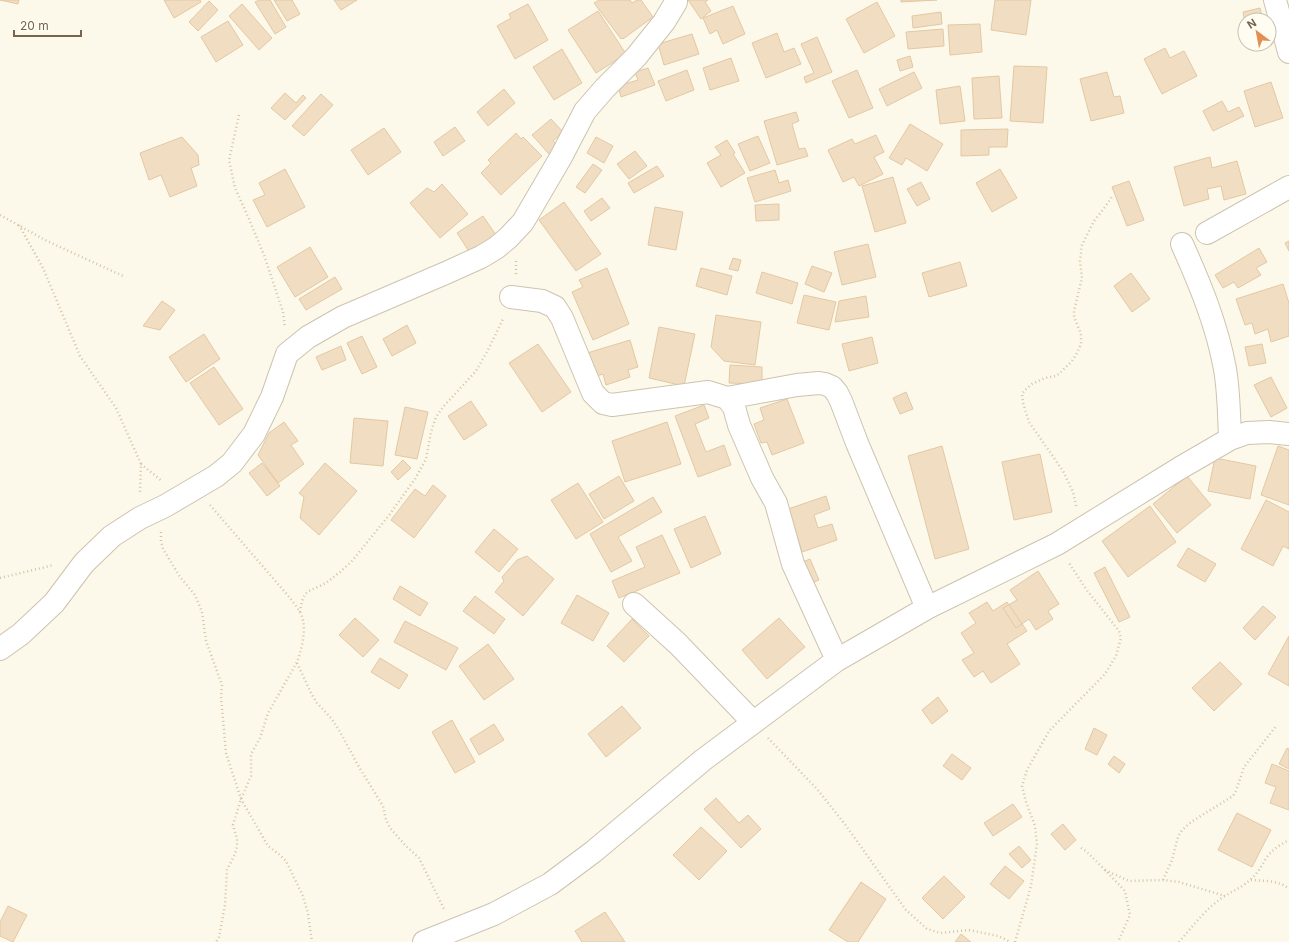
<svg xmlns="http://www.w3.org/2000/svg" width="1289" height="942" viewBox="0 0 1289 942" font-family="Inter,sans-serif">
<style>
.building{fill:#f1dec2;stroke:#e3c8a3}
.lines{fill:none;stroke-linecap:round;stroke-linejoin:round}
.street-casing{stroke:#cec3af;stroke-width:24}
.path{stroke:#d7c2a5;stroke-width:2.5;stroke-dasharray:1 3;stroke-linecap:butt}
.street{stroke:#fff;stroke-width:22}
</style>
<rect width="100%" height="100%" fill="#fcf9ea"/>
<path class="building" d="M0 0H19L18 4Z
M164 0H200L201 2 174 18Z
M259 0H270L286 27 275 34 255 2Z
M274 0H292L300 14 287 21Z
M334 0H357L341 10Z
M599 0H630L632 3 637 0H641L653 17 623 39 622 38 621 39 594 3Z
M688 0H708L705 2 711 11 701 19Z
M901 0H937L901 2Z
M995 0H1031L1026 35 991 30Z
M209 1 218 10 198 31 189 22Z
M877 2 895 36 864 53 846 19Z
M242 4 272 38 259 50 229 16Z
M528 4 548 40 515 59 497 26 511 18 509 14Z
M733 6 745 34 723 44 717 30 710 34 703 18Z
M1260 8 1263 20H1245V23L1243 12Z
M598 11 626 54 596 73 568 30Z
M941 12 942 24 913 28 912 16Z
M228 21 243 45 216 62 201 37Z
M980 24 982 52 950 55 948 25Z
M943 29 944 46 908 49 906 32Z
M777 33 784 52 794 48 801 64 766 78 752 43Z
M692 34 699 54 664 65 658 44Z
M817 37 832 72 806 83 804 77 814 73 801 44Z
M1165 48 1170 58 1184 51 1197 76 1162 94 1144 59Z
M562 49 582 83 554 100 533 67Z
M910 56 913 67 900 71 897 60Z
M731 58 739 81 710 90 703 68Z
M1014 66 1047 67 1043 123 1010 121Z
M648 68 655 85 621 97 618 86 638 80 635 72Z
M687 70 694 90 666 101 658 81Z
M857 70 873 108 849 118 832 81Z
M914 72 922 88 887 106 879 89Z
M1107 72 1114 97 1120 96 1124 113 1091 121 1080 79Z
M999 76 1002 118 974 119 972 78Z
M1271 82 1283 118 1255 127 1244 91Z
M960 86 965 121 940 124 936 90Z
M504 89 515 103 488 126 477 112Z
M285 93 296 103 303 95 306 98 285 120 271 108Z
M321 94 333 105 304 136 292 126Z
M1222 101 1228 112 1239 107 1244 116 1213 131 1203 111Z
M796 112 799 121 792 124 799 149 805 148 808 156 777 165 764 121Z
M551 119 563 132 553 141 558 146 549 154 532 135Z
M910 124 943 144 927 171 906 158 902 165 889 158Z
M455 127 465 141 443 156 434 142Z
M384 128 401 152 368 175 351 150Z
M1008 129 1007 147H989V155L961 156V130Z
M516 133 521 139 523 137 542 156 501 195 481 173 491 163 488 160Z
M876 135 884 152 874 157 883 174 859 186 854 177 843 182 828 150 852 139 855 144Z
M758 136 770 163 750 171 738 144Z
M182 137 198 155 199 165 191 168 197 186 170 197 161 175 149 180 140 153Z
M596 137 613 146 604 163 587 153Z
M727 140 735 153 733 154 745 173 721 187 707 163 721 155 715 147Z
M635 151 647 166 629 179 617 164Z
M1210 157 1212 168 1237 161 1246 194 1224 200 1221 186 1207 189 1209 199 1184 206 1174 167Z
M593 164 602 170 585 193 576 187Z
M657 166 664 176 634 193 628 183Z
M285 169 305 207 267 227 253 200 265 195 259 183Z
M1000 169 1017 198 992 212 976 183Z
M775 170 779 183 788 180 791 191 755 202 747 178Z
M893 177 906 223 875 232 862 186Z
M1129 181 1144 220 1127 226 1112 187Z
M921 182 930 199 917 206 907 189Z
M442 184 468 214 440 238 410 203 427 188 434 192Z
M602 198 610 208 591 221 584 211Z
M564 202 601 254 576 271 539 220Z
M779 204V220L756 221 755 205Z
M655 207 683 212 676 250 648 245Z
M483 216 496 235 470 253 457 233Z
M1289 241V251L1285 243Z
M868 244 876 277 842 285 834 252Z
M310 247 328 277 295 297 277 267Z
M1259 248 1267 262 1256 268 1261 275 1238 288 1234 282 1223 288 1215 275Z
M733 258 741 260 738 271 729 269Z
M960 262 967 286 929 297 922 273Z
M812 266 832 273 824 292 805 284Z
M607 268 629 324 593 340 572 292 583 287 579 280Z
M701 268 732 276 727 295 696 286Z
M762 272 798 283 792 304 756 293Z
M1131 273 1150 299 1132 312 1114 286Z
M335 277 342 289 306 310 299 299Z
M1283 284 1289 303V336L1271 342 1268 329 1255 334 1252 323 1245 325 1236 299Z
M804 295 836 302 829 330 797 323Z
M866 296 869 317 835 322 839 301Z
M162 301 175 310 160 330 143 326Z
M716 315 761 322 755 365 724 361 711 347Z
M407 325 416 343 392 356 383 339Z
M659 327 695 334 684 386 649 378Z
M204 334 220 359 186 382 169 357Z
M362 336 377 367 362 374 347 343Z
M872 337 878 363 849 371 842 344Z
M630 340 638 367 628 370 630 377 606 385 603 374 591 378 584 354Z
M538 344 571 392 542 412 509 363Z
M1262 344 1266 363 1249 366 1245 347Z
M341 346 346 360 322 370 316 357Z
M730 365 762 367V384L729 383Z
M214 367 243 409 219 425 190 383Z
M1271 377 1287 408 1271 417 1254 385Z
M906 392 913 409 900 414 893 398Z
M787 399 804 443 772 455 767 442 761 443 754 424 764 420 760 408Z
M471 401 487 425 464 440 448 416Z
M704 405 709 418 695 424 706 452 724 445 731 465 698 477 675 416Z
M405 407 428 412 417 459 395 455Z
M354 418 388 421 383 466 350 463Z
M284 422 298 441 291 445 304 464 278 483 258 455 269 433Z
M667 422 681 464 625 482 612 441Z
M942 446 969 549 935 559 908 456Z
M1278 446 1289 450V505L1261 495Z
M1040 454 1052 512 1014 520 1002 462Z
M1215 458 1256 466 1250 499 1208 491Z
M403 460 411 468 398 480 391 472Z
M262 463 280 486 267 496 249 473Z
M325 463 357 491 319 535 300 518 304 497 299 493Z
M619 476 634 501 604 519 589 494Z
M1187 476 1211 505 1177 533 1153 504Z
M578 483 603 522 576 539 551 500Z
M433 485 446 496 414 538 391 520 415 489 425 496Z
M826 496 830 509 814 515 818 528 832 524 837 540 802 552 788 509Z
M653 497 662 512 618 537 632 561 611 572 590 534Z
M1266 500 1289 512V549L1283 546 1273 566 1241 549Z
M1150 506 1176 542 1128 577 1102 541Z
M705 516 721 554 691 568 674 529Z
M494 529 518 549 499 572 475 552Z
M662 535 680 573 619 598 612 581 645 567 636 547Z
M1188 548 1216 564 1205 582 1177 566Z
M527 556 554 579 523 616 495 592 504 581 502 577 517 560Z
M810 559 819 580 804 586 795 565Z
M1105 567 1130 617 1119 622 1094 573Z
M1038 571 1059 604 1048 611 1053 619 1036 630 1029 619 1016 628 1003 608 1017 600 1010 590Z
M400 586 428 603 420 616 393 599Z
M577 595 609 613 593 641 561 623Z
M475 596 505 619 494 634 463 611Z
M987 602 993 611 1007 602 1027 631 1007 644 1020 664 991 683 983 671 974 677 962 660 974 653 961 633 976 623 969 613Z
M1263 606 1276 617 1255 640 1243 628Z
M355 618 379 640 363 657 339 635Z
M779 618 805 647 767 679 742 650Z
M632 619 649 636 624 662 607 646Z
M405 621 458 648 446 670 394 642Z
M1289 636V686L1268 674Z
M488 644 514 679 484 700 459 666Z
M380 658 408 675 399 689 371 672Z
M1220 662 1242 684 1214 711 1192 688Z
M938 697 948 711 932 724 922 710Z
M622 706 641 728 606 757 588 734Z
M452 720 475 762 455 773 432 732Z
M494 724 504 740 479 755 470 739Z
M1094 728 1107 735 1097 755 1085 749Z
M1287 748 1289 749V769L1279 764Z
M952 754 971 768 962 780 943 766Z
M1114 756 1125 764 1119 773 1108 764Z
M1272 764 1289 771V810L1270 803 1276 787 1265 783Z
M716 798 739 823 748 815 761 829 741 848 704 809Z
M1013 804 1022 817 993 836 984 823Z
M1237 813 1271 830 1252 867 1218 850Z
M1063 824 1076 840 1065 850 1051 834Z
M701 827 727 851 699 880 673 855Z
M1019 846 1031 860 1022 868 1009 854Z
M1005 866 1024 881 1009 899 990 884Z
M944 876 965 897 943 919 922 898Z
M861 882 886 899 858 942H848L829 930Z
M8 906 27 915 13 942 0 936V922Z
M605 912 625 942H582L575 931Z
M961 934 971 942H955Z"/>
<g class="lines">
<g class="street-casing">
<path id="street" d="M1275 0 1289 52
M1207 233 1289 187
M1182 244C1200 284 1217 325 1225 369 1229 392 1229 416 1230 439
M511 297 542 301 555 307 562 318 593 393 603 403 612 405 708 392 727 398 734 407 739 425 762 478 776 503 793 564 837 660
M727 398 797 385 819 383 825 384 832 387 837 393 841 401 857 443 927 608
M634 604 678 644 753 722
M0 649 21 634 54 603 84 563 112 536 140 518 165 506 216 476 232 463 254 434 272 397 287 354 308 337 343 317 448 272 481 257 496 248 508 238 523 222 561 157 585 111 605 88 636 57 664 22 676 2V0
M424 942 494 914 550 884 593 852 703 760 837 660 927 608 1057 544 1180 468 1230 439 1247 433 1269 432 1289 434"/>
</g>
<path class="path" d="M239 115 229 160 235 188 249 219 264 255 283 312 285 328
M0 215 47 241 123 276
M19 225 43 268 80 356 116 408 141 464 140 493
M516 261V275
M141 464 162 481
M210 505 290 598C295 605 302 612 303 621 306 632 301 652 297 662L268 713 260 738 251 754V776L241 799 233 825 237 839V847L235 854 227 870 225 905 219 937 216 942
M1076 506 1073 492 1063 471 1029 422 1023 403 1022 394 1025 390 1032 384 1045 378 1056 376 1060 373 1072 361 1077 353 1081 344V334L1074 317V311L1082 278 1080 261 1082 245 1094 221 1105 207 1112 197
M161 532V541L163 549 180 577 195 595 202 612 206 641 222 685 221 697 226 753 241 799 268 846 280 855 286 861 303 896 308 914 312 942
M0 578 54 565
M300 612 302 601 305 594 309 591 326 583 340 572 352 561 390 514 415 479 426 459 431 432 436 417 443 407 476 371 488 350 504 317
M297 663 311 693 317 703 331 718 339 730 359 767 383 806 386 820 390 828 405 845 419 858 445 911
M768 738 817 789 844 823 906 910 927 929 941 933 969 930 998 936 1011 942
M1081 848 1086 851 1105 870 1125 891 1130 915 1118 942
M1105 870 1129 881 1163 880 1179 882 1225 896
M1163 880 1172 860 1178 837 1182 830 1191 822 1233 796 1236 791 1244 767 1277 725
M1251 880C1264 881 1279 880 1289 889
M1015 942 1031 886 1037 844 1035 826 1026 802 1022 786 1027 770 1049 731 1105 674 1116 656 1121 638 1119 631 1086 589 1069 563
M1179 942C1193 926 1207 907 1225 896 1234 890 1243 887 1251 879 1259 872 1261 866 1267 857 1273 849 1281 844 1289 840"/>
<use href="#street" class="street"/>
</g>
<g transform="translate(1257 32) rotate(328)"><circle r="19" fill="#fffcf1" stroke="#c9bfaf"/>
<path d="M0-3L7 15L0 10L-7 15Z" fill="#e28f53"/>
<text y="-6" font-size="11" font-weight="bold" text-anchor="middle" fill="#77644d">N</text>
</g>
<path d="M14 30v6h67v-6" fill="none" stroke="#77644d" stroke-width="2"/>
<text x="20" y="30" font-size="12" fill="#77644d" stroke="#fffcf1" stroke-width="3" paint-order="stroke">20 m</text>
</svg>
